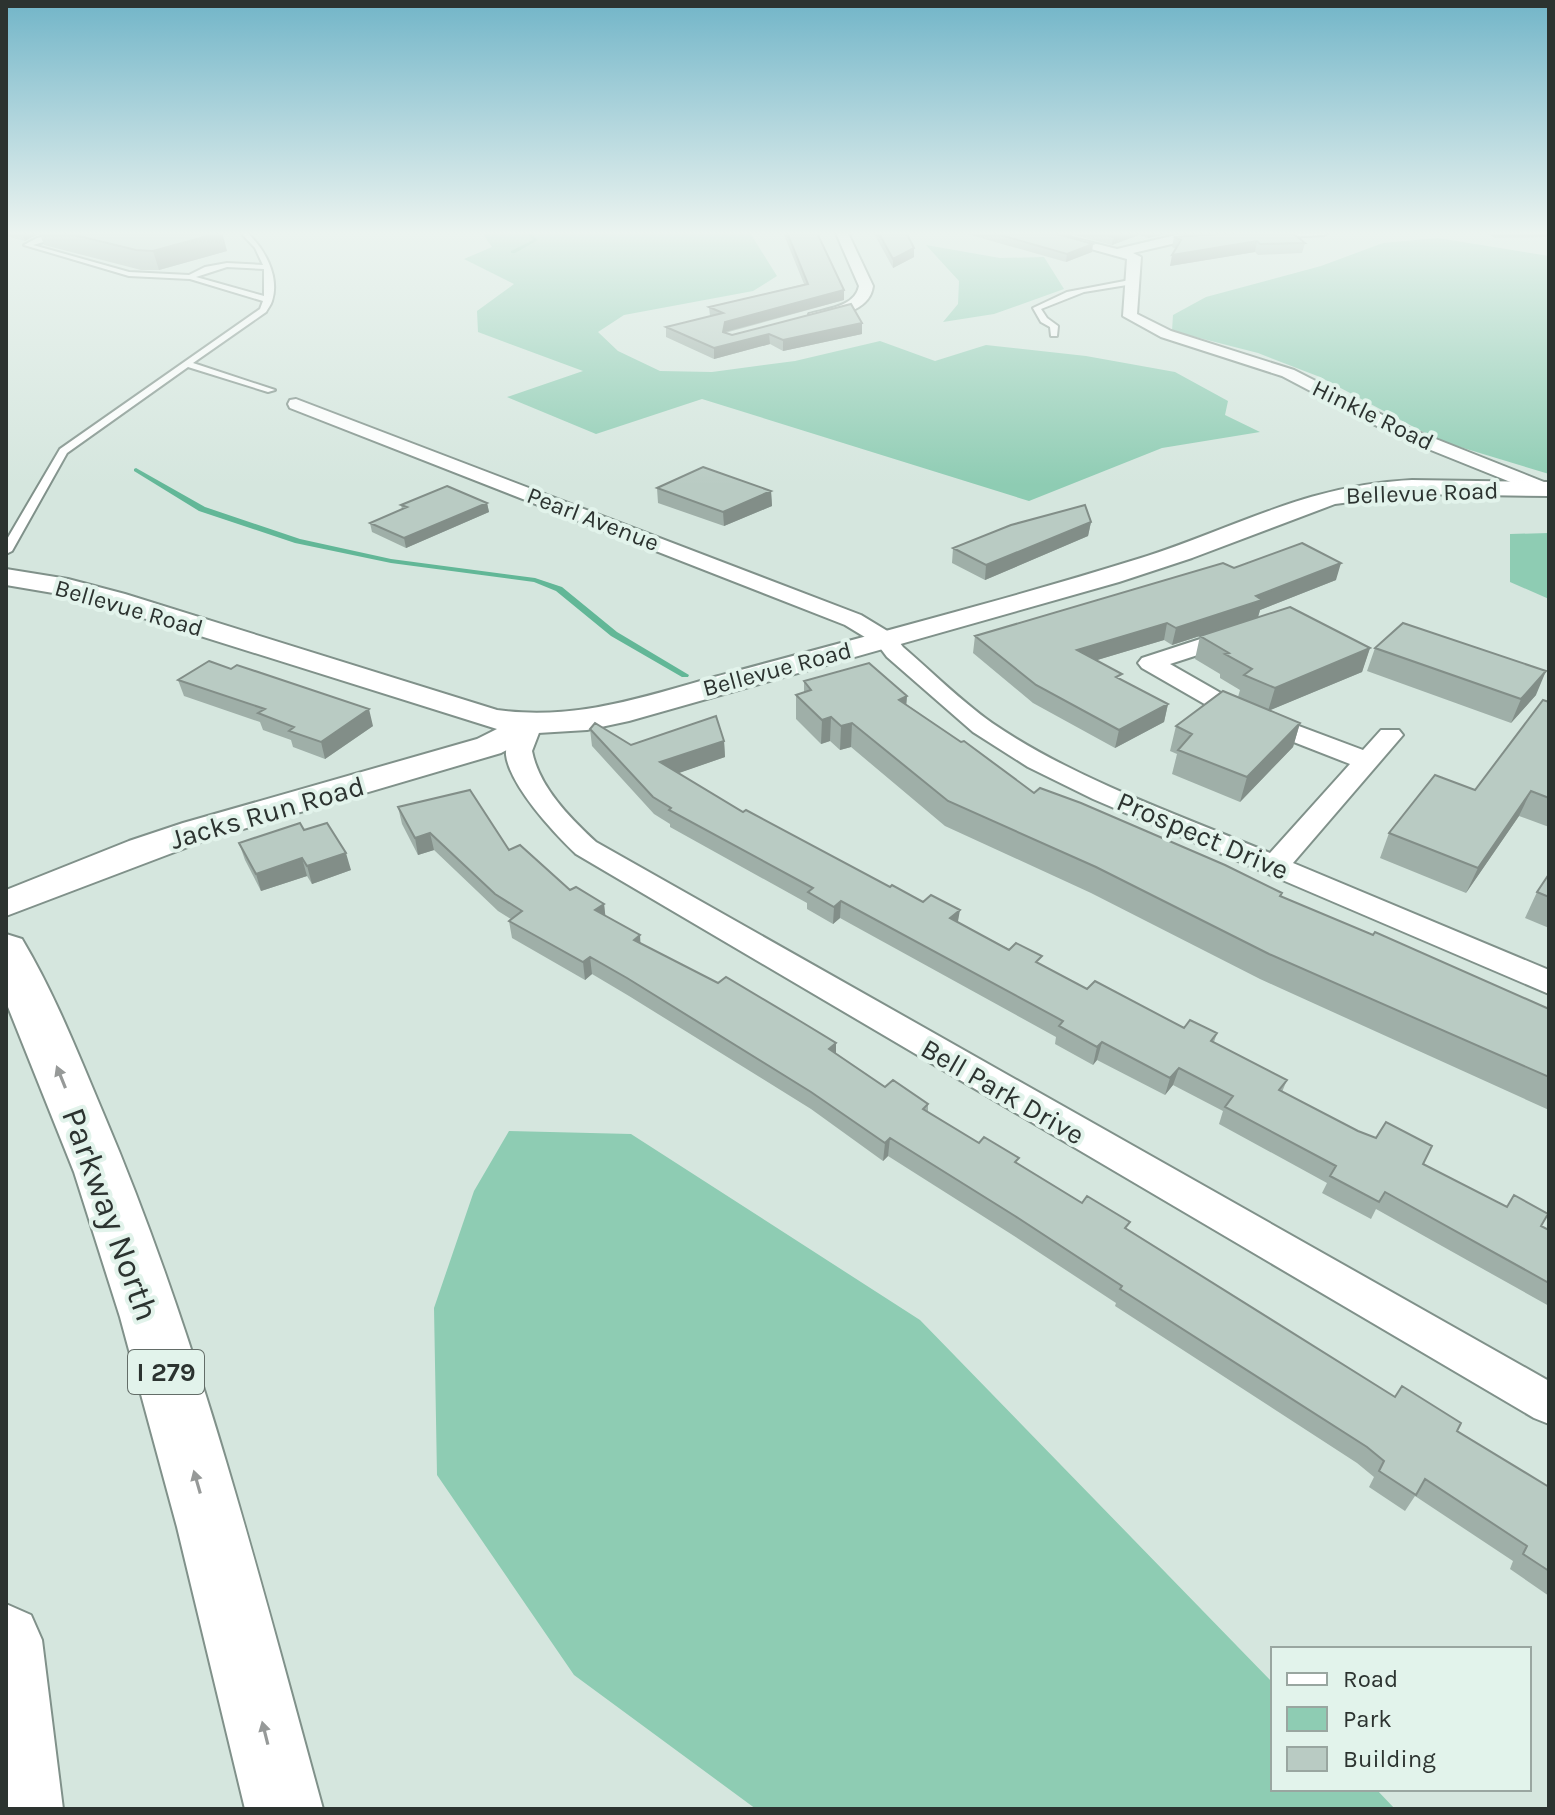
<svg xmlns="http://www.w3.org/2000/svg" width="1555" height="1815" viewBox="0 0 1555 1815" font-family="Karla,sans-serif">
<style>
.green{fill:#8eccb3}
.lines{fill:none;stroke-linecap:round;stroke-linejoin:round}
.stream{fill:#62b797;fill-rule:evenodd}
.service-casing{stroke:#80918a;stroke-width:4}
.minor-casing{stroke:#80918a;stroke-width:4}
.tertiary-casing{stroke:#80918a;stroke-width:4}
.motorway-casing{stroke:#80918a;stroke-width:4}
.service{fill:#fff;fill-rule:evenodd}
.minor{fill:#fff;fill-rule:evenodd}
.tertiary{fill:#fff;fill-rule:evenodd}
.motorway{fill:#fff;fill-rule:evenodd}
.wall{fill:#9fafa8}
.shaded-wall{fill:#828e88}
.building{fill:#b9cbc3;stroke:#828e88;stroke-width:2}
.oneway{fill:#969998}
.labels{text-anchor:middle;stroke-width:8;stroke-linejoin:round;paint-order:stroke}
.far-street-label{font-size:24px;fill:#2c3330;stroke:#e2f3eb}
.shield{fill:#e2f3eb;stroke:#636d68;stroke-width:2}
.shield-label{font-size:26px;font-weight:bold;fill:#2c3330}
.street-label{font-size:28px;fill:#2c3330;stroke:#e2f3eb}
.near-street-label{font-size:34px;fill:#2c3330;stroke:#e2f3eb}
</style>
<rect width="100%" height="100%" fill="#d5e6de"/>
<path class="green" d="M475 231 750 233 777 276 753 291 624 315 598 332 618 351 660 371 712 372 795 361 880 341 935 361 986 345 1086 356 1175 372 1228 401 1225 415 1260 432 1162 448 1029 501 702 399 596 434 507 397 583 371 478 332 477 311 514 284 464 259 492 247 483 234Z
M1438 238 1549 256V474L1440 441 1320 377 1258 353 1172 331 1173 315 1206 297 1321 266 1383 243Z
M926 245 1000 258 1044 257 1064 289 994 314 943 322 958 304 959 281Z
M1549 533V599L1510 582V534Z
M509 1131 631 1134 920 1320 1273 1683V1789H1376L1395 1809H756L574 1675 437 1475 434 1308 474 1191Z"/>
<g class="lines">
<path class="stream" d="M524 231H528L538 240 515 253H511V251L533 240Z
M136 468 205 507 300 539 391 559 535 578 562 587 617 632 689 675 688 677H682L611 636 556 591 534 582 391 563 295 543 199 511 134 471V469Z"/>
<g class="service-casing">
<path id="service" d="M71 231H81L33 245 129 272 189 275 205 267 227 263 263 265 255 248 239 231H245C264 247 280 276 272 301 271 305 268 308 266 312L193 363 275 390 268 392 188 367 67 453 12 551 6 554V541L60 449 260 309 263 301 190 279 129 276 24 245 37 238ZM227 267 264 269V296L196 277Z
M1130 280 1133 284 1084 292 1041 309 1047 318 1058 326 1057 336H1051L1050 327 1041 322 1033 308 1067 292Z"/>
</g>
<g class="minor-casing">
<path id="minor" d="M835 231H847L873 286C870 312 835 316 814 321L809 320V314C826 309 855 307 859 286Z
M1026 231H1045L1117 249 1176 235 1330 231 1324 235 1176 243 1133 253 1141 257 1137 314 1171 331 1294 370 1408 428 1549 484V494L1538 493 1396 436 1282 376 1161 337 1123 316 1127 259Z
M296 399 861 615 894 635 903 647C932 672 961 701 992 723 1076 780 1177 814 1270 853L1350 764 1222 714 1142 668 1138 663 1142 658 1228 630H1244L1247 635 1244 640 1170 664 1240 704 1363 750 1381 730H1399L1403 735 1293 863 1549 970V994L1093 799 1028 767 973 732 887 657 878 645 845 625 290 408 288 404 290 400Z
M529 717 538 720 542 725 532 751C539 787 570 818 596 842L1549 1381V1424L1534 1418 576 854C554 833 510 786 506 755 505 743 514 729 520 720Z"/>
</g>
<g class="tertiary-casing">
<path id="tertiary" d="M1412 480 1549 482V496L1412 494 1335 504 1192 558 1119 582 629 721 587 730 538 733 501 753 209 839 6 916V890L129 841 183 823 477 739 497 729 105 606 65 595 6 585V569L68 579 125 594 497 710C580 722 654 693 733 672 870 635 1006 600 1141 558 1238 527 1306 485 1412 480Z"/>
</g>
<g class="motorway-casing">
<path id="motorway" d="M6 934 22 939C55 994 79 1056 104 1115 199 1338 259 1576 323 1809H245L177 1527 120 1317 74 1172 6 1002Z
M6 1604 31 1615 42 1640 63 1809H6Z"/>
</g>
<use href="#service" class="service"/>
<use href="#minor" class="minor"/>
<use href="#tertiary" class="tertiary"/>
<use href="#motorway" class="motorway"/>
</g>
<path class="wall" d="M6 230H215L227 251 159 270H141L44 245 40 234 36 235 25 241 6 236Z
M782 230H814L844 290V300L725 333 732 335 862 323V334L783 351 770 344 714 359 666 337V327L710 316 709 307 804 284Z
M872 230H905L914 248V257L893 268Z
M953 230H1043L1092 252 1066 262Z
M1055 230H1234L1176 232 1148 238 1139 235 1112 245Z
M1481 230H1549V237L1495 238Z
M1174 237 1305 243 1302 253 1258 255 1255 252 1170 266 1176 249 1172 247Z
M657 488 771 491 772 506 724 526 658 503Z
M487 503 489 512 406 548 372 532 370 523 402 509 401 505Z
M1091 522 1088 536 985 580 952 563 953 548Z
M1234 568 1336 580 1260 610 1258 617 1370 648 1362 672 1270 710 1300 723 1293 747 1240 802 1172 774 1177 754 1170 751 1176 726 1238 697 1240 690 1220 678V674L1195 659 1200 636 1172 645 1164 640 1097 660 1121 680 1168 704 1164 722 1115 748 1033 703 973 653 975 636Z
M1375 648 1536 695 1511 723 1367 671Z
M178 680 373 726 325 759 293 747 291 740 263 730 260 722 184 696Z
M804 681 907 696 906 704 1034 793 1549 1009V1110L1260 979 1091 893 945 826 851 747 840 750 830 741 821 744 796 719V695L804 692Z
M1549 702V827L1519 816 1466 893 1380 858 1389 833 1475 790Z
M590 729 631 745 724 741 725 757 678 773 743 812 1087 989 1184 1028 1217 1033 1214 1042 1287 1080 1282 1092 1549 1230V1306L1376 1209 1371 1219 1322 1193 1327 1183 1219 1124 1223 1111 1173 1085 1165 1095 1097 1060 1093 1065 1055 1044 1056 1037 840 918 833 924 807 909V903L670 827V824L654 814 592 746Z
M398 807 509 850 570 890 604 904 605 916 641 943 836 1054 885 1087 928 1104V1112L979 1143 1018 1164 1127 1230 1395 1397 1457 1431 1549 1487V1596L1510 1569 1513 1561 1415 1496 1405 1511 1369 1487 1374 1477 1357 1463 1115 1306 1116 1303 1011 1234 888 1156 883 1161 811 1109 629 996 592 974 585 980 512 938 509 921 511 919 498 911 434 850 418 855 402 824Z
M304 830 351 870 312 884 307 876 261 891 245 860 239 843Z
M1549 874V928L1525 918 1537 892Z"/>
<path class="shaded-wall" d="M21 230H39L40 234 36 235 25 241Z
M1130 230H1140L1139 235 1112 245 1114 237Z
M1150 230H1176V232L1148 238Z
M222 232 227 251 159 270 153 251Z
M1257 241 1255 252 1170 266 1172 255Z
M1093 244 1092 252 1066 262 1067 254Z
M914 248V257L893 268V259Z
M844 290V300L725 332 724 343 723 332 725 322Z
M862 323V334L783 351V340Z
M769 334 770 344 714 359V348Z
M771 491 772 506 724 526 723 512Z
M487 503 489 512 406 548 404 538Z
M1091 522 1088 536 985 580 986 565Z
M1341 563 1336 580 1260 610 1258 617 1172 645 1176 628Z
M1167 623 1164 640 1074 667 1077 650Z
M1370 648 1362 672 1268 711 1275 688Z
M1546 671 1536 695 1511 723 1521 699Z
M907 696 905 720 899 700Z
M1168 704 1164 722 1115 748 1119 730Z
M369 709 373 726 325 759 321 742Z
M831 717 830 741 821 744 822 720Z
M852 723 851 747 840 750 841 726Z
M1300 723 1293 747 1240 802 1247 777Z
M724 741 725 757 662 779 660 762Z
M1531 791 1519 816 1466 893 1478 868Z
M430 833 434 850 418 855 415 838Z
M346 853 351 870 312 884 307 866Z
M302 858 307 876 261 891 256 874Z
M841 901 840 918 833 924 834 907Z
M604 904 606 921 595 910Z
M960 910 957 927 950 918Z
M640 935 641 952 634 940Z
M590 957 592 974 585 980 583 962Z
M1102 1042 1097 1060 1093 1065 1097 1047Z
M836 1043V1060L829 1049Z
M1179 1068 1173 1085 1165 1095 1170 1078Z
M890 1138 888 1156 883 1161 885 1143Z"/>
<path class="building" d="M54 230H215L222 232 153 251 136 250Z
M786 230H814L818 235 844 290 725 322 723 332 732 335 851 304 862 323 783 340 769 334 714 348 666 327 723 313 709 307 808 284Z
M877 230H905L914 248 893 259Z
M983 230H1043L1093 244 1067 254Z
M1089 230H1130L1114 237Z
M1274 230H1289L1305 243 1260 244 1257 241 1172 255 1181 240 1174 237Z
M703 467 771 491 723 512 657 488Z
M447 486 487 503 404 538 370 523 407 507 401 505Z
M1085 505 1091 522 986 565 953 548 1011 525Z
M1302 543 1341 563 1256 596 1262 600 1176 628 1167 623 1077 650 1122 674 1116 677 1168 704 1119 730 1036 685 975 636 1223 563 1234 568Z
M1290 607 1370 648 1275 688 1244 675 1252 669 1225 654 1229 653 1200 636Z
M1403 623 1546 671 1521 699 1375 648Z
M209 661 231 669 237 665 369 709 321 742 289 731 294 727 258 713 265 709 178 680Z
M869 663 907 696 899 700 961 742 964 741 1034 793 1040 788 1081 803 1225 865 1282 893 1280 896 1373 935 1375 932 1549 1009V1077L1269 954 1096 867 948 801 852 723 841 726 831 717 822 720 796 695 811 690 804 681Z
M1223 691 1300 723 1247 777 1178 750 1192 734 1176 726Z
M1543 700 1549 702V798L1531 791 1478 868 1389 833 1435 775 1475 790Z
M716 716 724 741 660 762 743 812 746 810 890 887 892 885 923 902 931 895 960 910 950 918 1009 950 1016 943 1042 956 1036 962 1087 989 1095 981 1184 1028 1190 1020 1217 1033 1211 1041 1287 1080 1279 1090 1358 1131 1376 1138 1386 1122 1432 1146 1423 1164 1507 1207 1514 1195 1548 1214 1541 1226 1549 1230V1283L1385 1192 1379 1202 1330 1176 1336 1166 1225 1107 1233 1096 1179 1068 1170 1078 1102 1042 1097 1047 1059 1026 1063 1021 841 901 834 907 808 892 813 888 669 810 671 808 653 797 590 729 595 723 631 745Z
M470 790 509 850 520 845 570 890 576 887 604 904 595 910 640 935 634 940 718 983 726 977 800 1021 836 1043 829 1049 885 1087 893 1080 928 1104 923 1109 979 1143 984 1137 1019 1158 1015 1162 1082 1203 1087 1196 1130 1222 1125 1228 1395 1397 1402 1386 1461 1423 1457 1431 1549 1487V1571L1523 1554 1527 1546 1425 1479 1416 1495 1379 1471 1384 1461 1367 1447 1120 1289 1122 1286 1015 1216 890 1138 885 1143 811 1092 627 978 590 957 583 962 509 921 522 911 495 894 430 833 415 838 398 807Z
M300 823 304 830 327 823 346 853 307 866 302 858 256 874 239 843Z
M1549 874V897L1537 892Z"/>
<defs><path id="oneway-solid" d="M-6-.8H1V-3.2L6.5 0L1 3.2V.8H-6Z" transform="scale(2)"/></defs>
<g class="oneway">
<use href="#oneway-solid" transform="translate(61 1077) rotate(-112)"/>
<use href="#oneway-solid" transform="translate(197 1482) rotate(-106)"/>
<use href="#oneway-solid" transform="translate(265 1733) rotate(-104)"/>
</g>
<linearGradient id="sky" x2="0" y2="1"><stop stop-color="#72b5c8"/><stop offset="0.48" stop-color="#ecf4f0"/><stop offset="1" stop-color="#ecf4f0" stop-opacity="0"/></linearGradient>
<rect width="1555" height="485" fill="url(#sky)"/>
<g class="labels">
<g class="far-street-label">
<text transform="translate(1373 415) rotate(26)" y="8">Hinkle Road</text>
<text transform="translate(1422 493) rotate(-2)" y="8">Bellevue Road</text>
<text transform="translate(593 519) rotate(21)" y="8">Pearl Avenue</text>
<text transform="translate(129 608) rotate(16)" y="8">Bellevue Road</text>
<text transform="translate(777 669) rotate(-15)" y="8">Bellevue Road</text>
</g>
<rect class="shield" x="128" y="1350" width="76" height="44" rx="6"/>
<g class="shield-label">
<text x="166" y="1381">I 279</text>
</g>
<g class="street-label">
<text transform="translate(267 812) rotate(-16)" y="10">Jacks Run Road</text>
<text transform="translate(1203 835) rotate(23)" y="10">Prospect Drive</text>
<text transform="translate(1003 1091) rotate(30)" y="10">Bell Park Drive</text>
</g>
<g class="near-street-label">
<text transform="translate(111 1214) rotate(70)" y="12">Parkway North</text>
</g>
</g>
<rect width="1555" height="1815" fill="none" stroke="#2c3330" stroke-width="16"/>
<rect x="1271" y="1647" width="260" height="144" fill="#e2f3eb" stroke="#99a6a0" stroke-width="2"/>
<rect x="1287" y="1673" width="40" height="12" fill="#ffffff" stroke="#99a6a0" stroke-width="2"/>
<text x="1343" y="1687" font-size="24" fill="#2c3330">Road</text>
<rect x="1287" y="1707" width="40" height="24" fill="#8eccb3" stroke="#99a6a0" stroke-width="2"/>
<text x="1343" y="1727" font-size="24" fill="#2c3330">Park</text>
<rect x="1287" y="1747" width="40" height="24" fill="#b9cbc3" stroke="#99a6a0" stroke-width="2"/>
<text x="1343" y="1767" font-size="24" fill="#2c3330">Building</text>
</svg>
